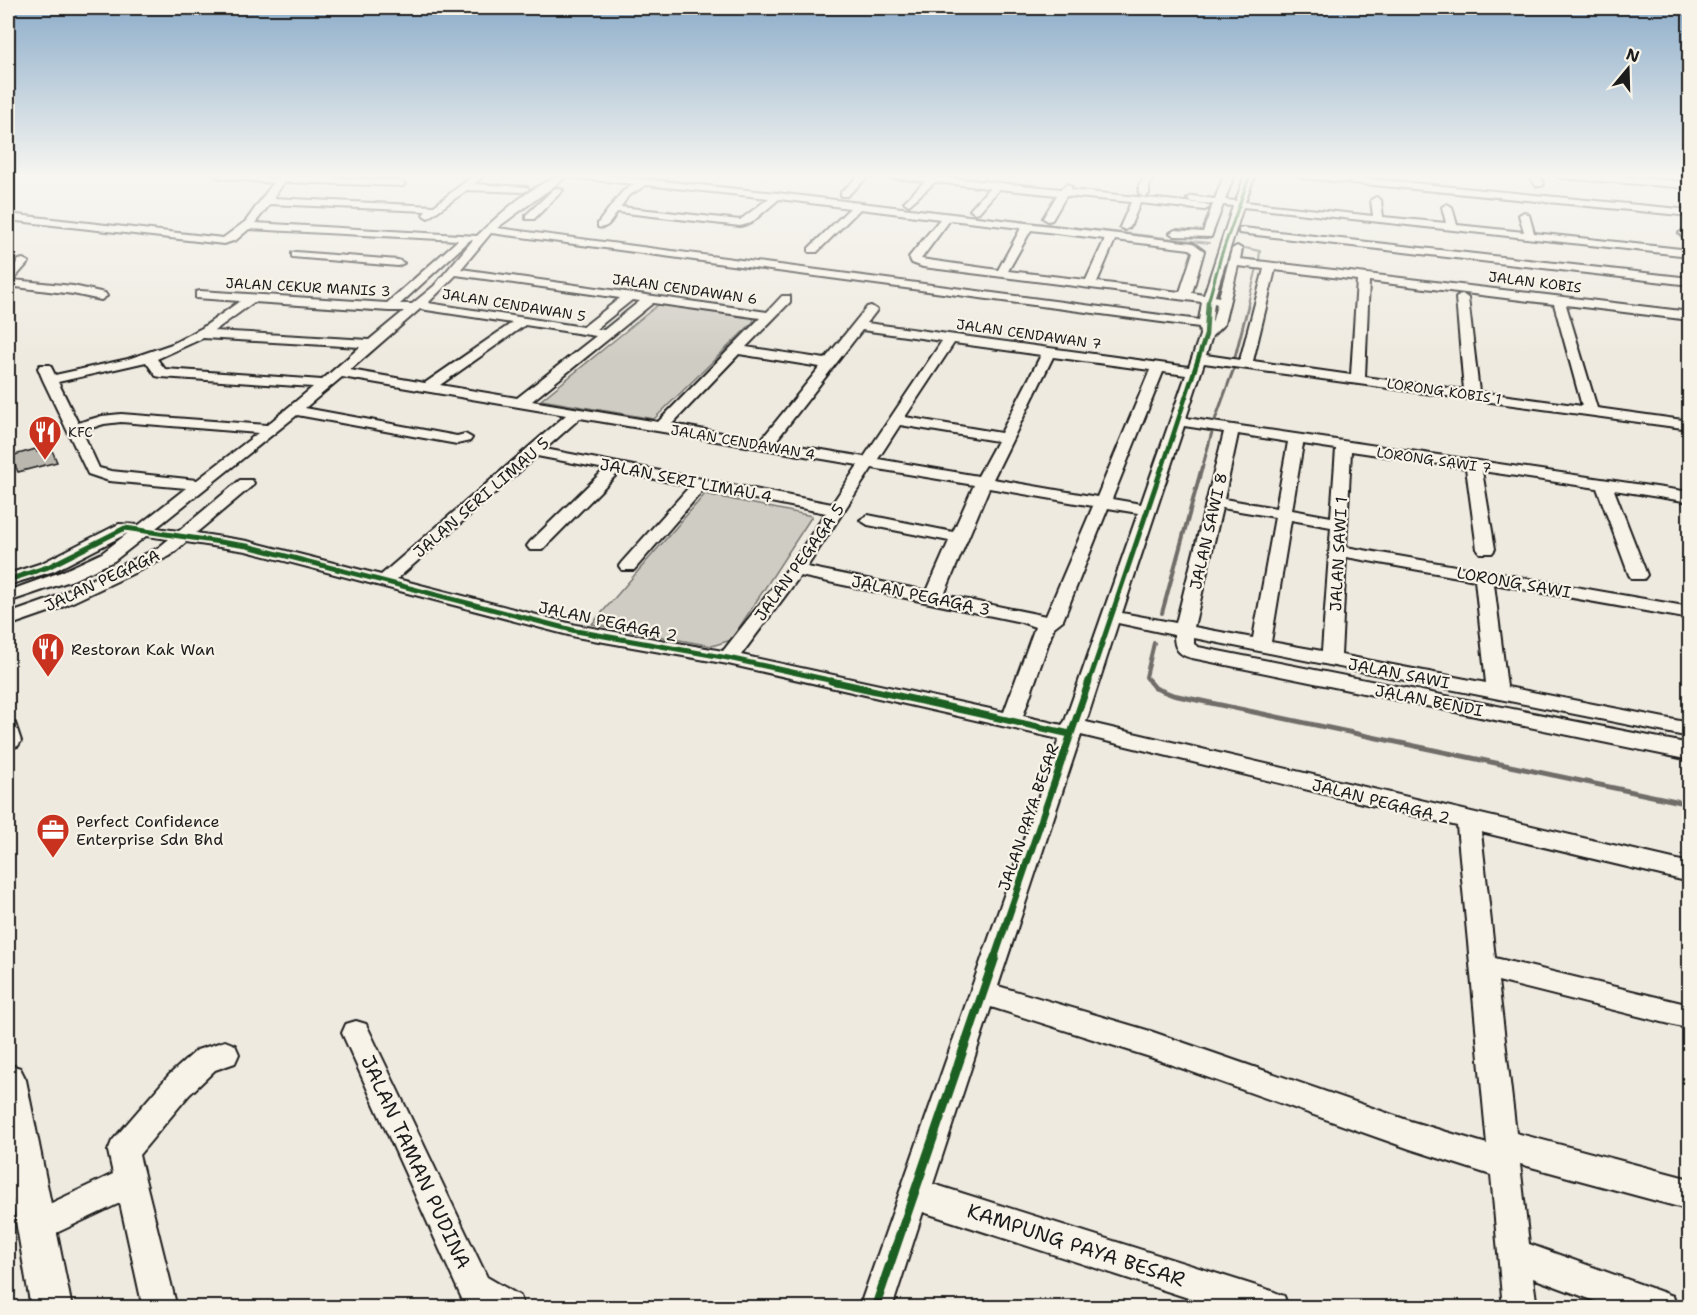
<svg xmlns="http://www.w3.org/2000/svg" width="1697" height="1315" viewBox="0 0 1697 1315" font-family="'Shantell Sans',sans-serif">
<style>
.green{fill:#cfccc3;stroke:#767470;stroke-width:1.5}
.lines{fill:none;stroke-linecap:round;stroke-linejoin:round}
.stream-far3{stroke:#6f6d69;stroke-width:2}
.stream-far2{stroke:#6f6d69;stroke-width:3}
.stream-far1{stroke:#6f6d69;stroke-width:4}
.stream{stroke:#6f6d69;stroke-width:5}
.river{fill:#a6a39d;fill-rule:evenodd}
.building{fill:#bab7af;stroke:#1c1c1c;stroke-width:1.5}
.minor-casing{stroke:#1c1c1c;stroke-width:4}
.major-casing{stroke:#1c1c1c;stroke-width:4}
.minor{fill:#f7f3e8;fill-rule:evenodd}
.major{fill:#f7f3e8;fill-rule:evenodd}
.cycleway-far4-casing{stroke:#f7f3e8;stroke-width:5}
.cycleway-far3-casing{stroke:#f7f3e8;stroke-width:7}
.cycleway-far2-casing{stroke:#f7f3e8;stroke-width:9}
.cycleway-far1-casing{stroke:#f7f3e8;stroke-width:10}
.cycleway-casing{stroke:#f7f3e8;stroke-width:13}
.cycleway-far4{stroke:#1b5e20;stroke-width:3}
.cycleway-far3{stroke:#1b5e20;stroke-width:4.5}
.cycleway-far2{stroke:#1b5e20;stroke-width:5}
.cycleway-far1{stroke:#1b5e20;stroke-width:7}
.cycleway{stroke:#1b5e20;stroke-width:9}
.labels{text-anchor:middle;stroke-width:4.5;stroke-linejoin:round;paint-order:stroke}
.far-street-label{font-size:14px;fill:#1c1c1c;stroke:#f7f3e8}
.far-poi-label{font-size:14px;fill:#1c1c1c;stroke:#f7f3e8;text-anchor:start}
.street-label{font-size:16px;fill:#1c1c1c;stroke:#f7f3e8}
.poi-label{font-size:16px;fill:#1c1c1c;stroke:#f7f3e8;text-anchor:start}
.near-street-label{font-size:20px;fill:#1c1c1c;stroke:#f7f3e8}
</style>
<rect width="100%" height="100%" fill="#eeeae0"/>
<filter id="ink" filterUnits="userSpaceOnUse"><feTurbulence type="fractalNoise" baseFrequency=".0167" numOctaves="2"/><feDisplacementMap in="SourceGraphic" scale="12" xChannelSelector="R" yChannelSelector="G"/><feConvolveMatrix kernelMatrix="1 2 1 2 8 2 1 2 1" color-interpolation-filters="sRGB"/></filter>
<g filter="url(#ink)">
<path class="green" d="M659 304 752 317 754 321 654 419 541 400Z
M705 494 812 516 731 640 712 646 592 624Z"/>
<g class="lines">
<path class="stream-far3" d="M651 178 1209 243
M1245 248 1260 251 1259 260
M1248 303 1257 268"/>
<path class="stream-far2" d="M1235 357 1249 302
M1215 420 1234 368
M1202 469 1212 432"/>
<path class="stream-far1" d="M1162 613 1202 467
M1150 682 1146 677 1154 643"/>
<path class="stream" d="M1149 681 1155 688 1173 695 1690 804"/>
<path class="river" d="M646 175H661C657 181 653 183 646 181L644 178Z"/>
</g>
<path class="building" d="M51 448 57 462 18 472 11 456 36 449 37 452Z"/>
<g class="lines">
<g class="minor-casing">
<path id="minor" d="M215 175 277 178 278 175H288L400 181 405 184 403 186 284 182 273 198 434 206 474 175H485L474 184 527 187 529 189 524 192 467 190 428 218 423 215 426 211 270 204 255 223 477 236C496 217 542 175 569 175L497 228 1199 320 1202 302 923 267 912 263 909 257 940 219 860 209 817 252H809V248L850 208 779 199 751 223 740 226 617 212C612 219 608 230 598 227V223L622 192 634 184 575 178 570 175H601L777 193 1193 243 1204 251 1192 293 1204 295 1233 206 1223 205 1211 237 1175 236 1170 233 1175 230 1203 232 1213 204 1192 202 1187 199 1192 196 1215 199 1224 175H1234L1225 200 1236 201 1245 175H1255L1245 202 1373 216 1371 200 1376 197 1381 200 1383 217 1446 223 1442 207 1447 204 1452 207 1457 225 1524 232 1519 215 1524 212 1529 215 1534 233 1690 250V256L1243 207 1215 296 1219 297 1232 249 1237 246 1242 249 1240 259 1690 312V320L1566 305 1597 408 1690 421V429L1204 363 1186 418 1690 492V502L1614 490 1647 575 1644 579H1632L1629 575 1597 488 1482 471 1495 549 1492 553H1480L1477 549 1466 468 1351 451 1346 547 1690 607V619L1494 584 1507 687 1690 723V737L1194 638V644L1198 647 1690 744V760L1192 658C1178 655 1174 648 1174 635L1118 623 1086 722 1690 863V882L1481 832 1495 958 1690 1005V1029L1498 981 1516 1133 1690 1179V1210L1520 1164 1529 1244 1673 1296 1677 1308H1614L1533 1278 1537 1308H1503L1491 1175 1410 1149 1150 1057 991 1007 933 1184 1272 1291 1284 1296 1288 1308H1219L923 1212 892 1308H859L1059 739 728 664 576 637 246 551 186 542 170 556 60 608 8 626V614L48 600 158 548 169 539 146 536 114 561 73 580 8 602V591L61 572 102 553 128 533 54 571 8 585V574L42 563 119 524 139 525 186 488 109 481 88 474 43 380 38 368 40 365H50L55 375 128 359 172 344 202 328 240 301 196 298V292L200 291 387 303 458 240 249 229 236 240 224 244 8 220V214L223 238 246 221 273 183 220 178ZM646 185 769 198 740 220 621 207 628 196ZM950 220 1021 228 998 270 921 259ZM1031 230 1105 239 1086 280 1008 271ZM491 233 1199 327 1200 335 1189 367 867 323 877 310 871 306 867 307 825 359 746 347 790 302V296H782L767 312 461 269ZM470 240H473L434 286 412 304H400ZM1115 240 1190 249 1193 252 1180 292 1097 282ZM1238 266 1264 269 1240 360 1206 355 1212 336 1224 324ZM1275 270 1357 280 1351 375 1253 361ZM456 275 620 298 583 327 428 303ZM1369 281 1554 304 1582 406 1479 392 1468 298 1462 294 1456 298 1464 390 1365 377ZM632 300 640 301 604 330 596 329ZM254 302 389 311H404L369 340 214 331ZM653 303 760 318 658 422 532 401ZM1214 303 1217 304 1212 323V320ZM420 309 512 323 425 383 350 370ZM525 325 596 336 517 398 440 385ZM862 330 942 341 864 457 775 442ZM203 338 360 347 322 380 165 369 157 359ZM954 343 1041 355 1001 433 905 417ZM739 354 820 367 761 440 672 424ZM1053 357 1150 370 1097 497 993 479ZM146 362 156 376 161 377 313 387 267 425 121 414 102 416 78 423 58 382ZM1163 372 1186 375 1141 504 1112 499ZM342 377 566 415 381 575 247 541 196 533 252 486 254 483 252 480H240L179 531 156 528 297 415 457 444 470 441 472 438 465 434 457 436 305 408ZM580 418 858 465 832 504 545 449ZM121 422 258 433 197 480 111 471 99 468 82 431 104 424ZM900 425 997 441 978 476 878 459ZM1184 426 1224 432 1176 623 1122 613ZM1238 434 1288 442 1276 508 1224 499ZM1303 444 1336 449 1331 517 1292 510ZM537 456 605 469 530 542 527 546 530 550H542L619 472 690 486 622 562 619 566 622 570H634L704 489 826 513 789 567 723 651 576 625 397 579ZM872 468 974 485 953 532 868 515 860 520 868 525 949 541 927 591 807 567ZM989 488 1093 506 1046 616 944 595ZM1108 508 1138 513 1065 721 1062 725 1023 716 1054 627 1063 620ZM1222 508 1275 517 1253 638 1194 627ZM1291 520 1331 527 1322 651 1271 642ZM1346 557 1475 580 1486 683 1341 655ZM800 576 1021 622 1035 627 1004 712 741 655ZM1081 735 1457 826 1487 1144 1410 1121 1150 1031 998 986Z
M860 175H870L847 196H841V192Z
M886 175H942L940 177 1061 189 1067 184 1072 187 1070 190 1205 204 1210 207 1205 210 1140 203 1130 227 1125 230 1120 227 1131 202 1066 196 1052 220 1048 221 1043 218 1057 195 999 189 979 212 975 213 970 210 989 188 935 182 909 205 904 202 925 181 891 178Z
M1146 175H1156L1149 185V194L1144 197 1139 194V185Z
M1297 175H1329L1690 210V216L1302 178Z
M1529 175H1539L1544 184 1542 186H1536Z
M1555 175H1595L1690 182V188L1560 178Z
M555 188 563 190 534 219H526V215Z
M1243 228 1690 278V285L1239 233V229Z
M1684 230 1690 233V244L1679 233Z
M296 252 398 260 404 263 398 266 292 257V253Z
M23 259 29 262 13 280 73 286 105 293 107 296 101 300 73 294 8 286V273L19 260Z
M8 721 15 723 21 741 18 746 8 748Z
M356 1021 366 1024 487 1277 520 1296 524 1308H475L463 1301 342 1033 346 1024Z
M225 1041 235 1045 239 1054 235 1063 215 1070 189 1095 139 1155 177 1308H143L120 1203 37 1242 26 1237 21 1226 26 1215 113 1174 108 1151 112 1141 169 1075 197 1050Z"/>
</g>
<g class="major-casing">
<path id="major" d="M8 1064 20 1068 26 1080 72 1308H31L8 1175Z"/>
</g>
<use href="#minor" class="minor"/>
<use href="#major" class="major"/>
<g class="cycleway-far4-casing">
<path id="cycleway-far4" d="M1208 303 1221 256 1250 175"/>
</g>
<g class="cycleway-far3-casing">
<path id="cycleway-far3" d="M1162 469 1206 335 1208 302"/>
</g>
<g class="cycleway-far2-casing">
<path id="cycleway-far2" d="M8 580 48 567 125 528 247 546 576 631 728 658 838 682
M1089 682 1162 467"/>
</g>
<g class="cycleway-far1-casing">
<path id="cycleway-far1" d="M831 681 1070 734
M994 959 1089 681"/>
</g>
<g class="cycleway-casing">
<path id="cycleway" d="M875 1308 995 957"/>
</g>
<use href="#cycleway-far4" class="cycleway-far4"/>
<use href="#cycleway-far3" class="cycleway-far3"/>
<use href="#cycleway-far2" class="cycleway-far2"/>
<use href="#cycleway-far1" class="cycleway-far1"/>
<use href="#cycleway" class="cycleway"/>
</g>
</g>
<linearGradient id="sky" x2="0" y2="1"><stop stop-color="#8dadca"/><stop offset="0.49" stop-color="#f7f6f1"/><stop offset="1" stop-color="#f7f6f1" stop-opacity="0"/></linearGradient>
<rect width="1697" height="359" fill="url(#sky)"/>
<defs>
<g id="restaurant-pin" transform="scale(1.725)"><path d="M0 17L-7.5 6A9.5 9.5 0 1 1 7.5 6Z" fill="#c8321e" stroke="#f7f3e8"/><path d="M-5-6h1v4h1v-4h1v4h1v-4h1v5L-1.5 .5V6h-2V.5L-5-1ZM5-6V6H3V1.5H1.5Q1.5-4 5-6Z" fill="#fff"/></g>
<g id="office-pin" transform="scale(1.725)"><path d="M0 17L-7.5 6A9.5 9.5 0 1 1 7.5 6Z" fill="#c8321e" stroke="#f7f3e8"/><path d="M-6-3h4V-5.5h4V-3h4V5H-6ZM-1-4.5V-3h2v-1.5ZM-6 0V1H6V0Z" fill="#fff"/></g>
</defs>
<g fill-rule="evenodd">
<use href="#restaurant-pin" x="45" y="432"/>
<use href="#restaurant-pin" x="48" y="649"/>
<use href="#office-pin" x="53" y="830"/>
</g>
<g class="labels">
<g class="far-street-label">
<text transform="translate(1535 282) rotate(7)" y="5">JALAN KOBIS</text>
<text transform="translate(308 287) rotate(3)" y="5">JALAN CEKUR MANIS 3</text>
<text transform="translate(685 289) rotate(8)" y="5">JALAN CENDAWAN 6</text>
<text transform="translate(514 305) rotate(9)" y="5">JALAN CENDAWAN 5</text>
<text transform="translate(1029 334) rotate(8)" y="5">JALAN CENDAWAN 7</text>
<text transform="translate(1444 391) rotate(8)" y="5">LORONG KOBIS 1</text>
<text transform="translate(743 442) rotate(10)" y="5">JALAN CENDAWAN 4</text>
<text transform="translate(1434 460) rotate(8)" y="5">LORONG SAWI 7</text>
</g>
<g class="far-poi-label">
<text x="68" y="437">KFC</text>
</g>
<g class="street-label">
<text transform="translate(686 480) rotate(11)" y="6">JALAN SERI LIMAU 4</text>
<text transform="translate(481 497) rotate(-41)" y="6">JALAN SERI LIMAU 5</text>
<text transform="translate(1208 531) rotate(-77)" y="6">JALAN SAWI 8</text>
<text transform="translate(1338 554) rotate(-87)" y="6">JALAN SAWI 1</text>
<text transform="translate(799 562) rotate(-54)" y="6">JALAN PEGAGA 5</text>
<text transform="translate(102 580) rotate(-25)" y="6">JALAN PEGAGA</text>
<text transform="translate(1514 582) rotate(10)" y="6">LORONG SAWI</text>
<text transform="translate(921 595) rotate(12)" y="6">JALAN PEGAGA 3</text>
<text transform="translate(608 621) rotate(12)" y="6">JALAN PEGAGA 2</text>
<text transform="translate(1399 673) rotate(11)" y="6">JALAN SAWI</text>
<text transform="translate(1429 700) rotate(11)" y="6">JALAN BENDI</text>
<text transform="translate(1381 801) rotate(14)" y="6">JALAN PEGAGA 2</text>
<text transform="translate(1028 817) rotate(-71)" y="6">JALAN PAYA BESAR</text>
</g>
<g class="poi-label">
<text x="71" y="655">Restoran Kak Wan</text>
<text x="76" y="827">Perfect Confidence<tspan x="76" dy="18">Enterprise Sdn Bhd</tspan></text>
</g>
<g class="near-street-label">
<text transform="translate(416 1162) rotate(65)" y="7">JALAN TAMAN PUDINA</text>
<text transform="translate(1076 1245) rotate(18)" y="7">KAMPUNG PAYA BESAR</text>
</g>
</g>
<rect width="1697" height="1315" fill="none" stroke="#f7f3e8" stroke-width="30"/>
<rect x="15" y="15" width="1667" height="1285" fill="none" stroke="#1c1c1c" stroke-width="2" filter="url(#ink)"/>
<g transform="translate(1628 69) rotate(19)" stroke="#f7f3e8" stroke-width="4.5" paint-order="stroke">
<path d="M0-4.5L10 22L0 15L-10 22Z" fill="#1c1c1c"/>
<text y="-9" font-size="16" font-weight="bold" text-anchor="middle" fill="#1c1c1c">N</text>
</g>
</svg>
